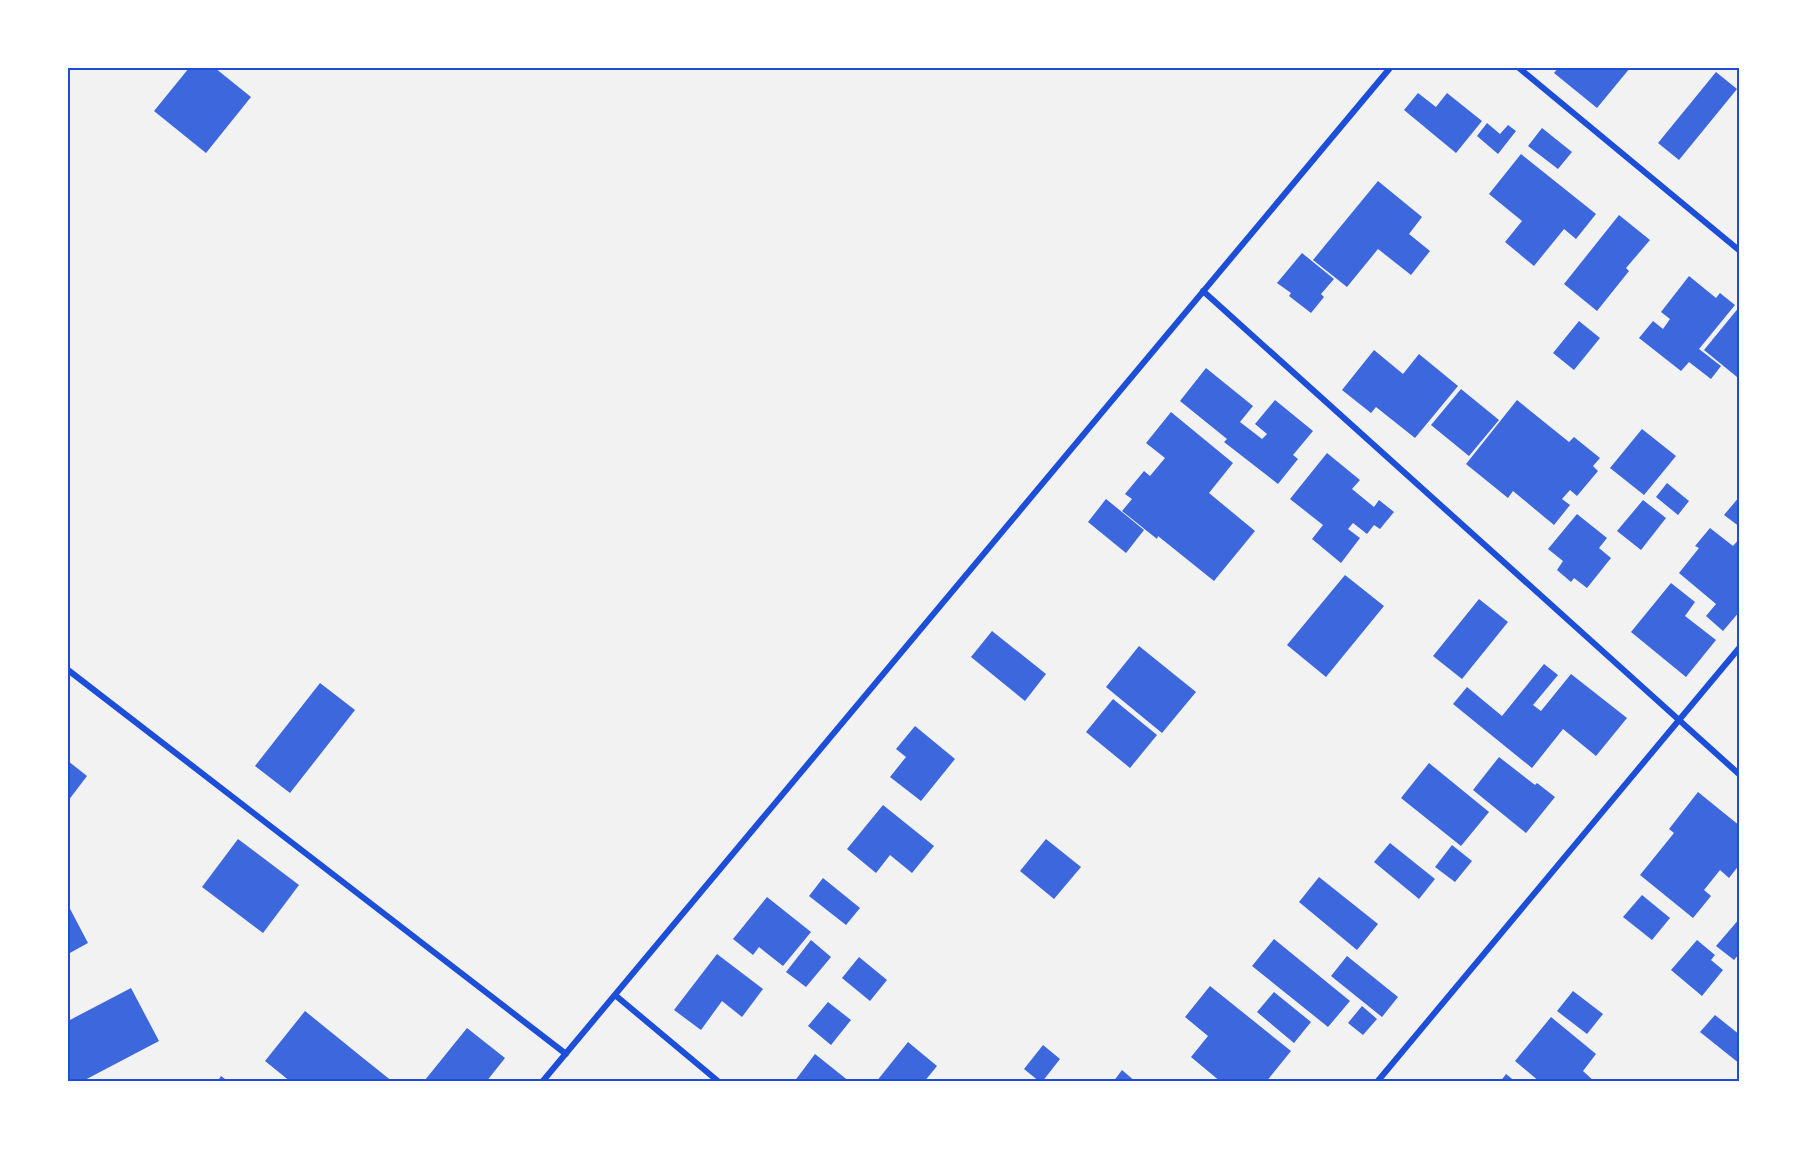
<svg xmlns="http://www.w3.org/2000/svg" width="1807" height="1149" viewBox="0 0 1807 1149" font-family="Inter,sans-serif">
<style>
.building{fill:#3d67dc}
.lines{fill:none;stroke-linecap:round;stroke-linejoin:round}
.minor{stroke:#1d4ed8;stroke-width:6}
.neatline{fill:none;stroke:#1d4ed8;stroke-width:2}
</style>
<rect width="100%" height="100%" fill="#f2f2f2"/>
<path class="building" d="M189 68H215L251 97 206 153 154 111Z
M1558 68H1630L1597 108 1554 73Z
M1716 72 1737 89 1679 160 1658 143Z
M1418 93 1436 107 1447 93 1482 121 1456 153 1404 110Z
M1487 123 1500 134 1508 125 1516 131 1498 154 1477 136Z
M1542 128 1572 152 1558 169 1528 146Z
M1521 154 1596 214 1576 239 1564 229 1534 266 1505 242 1522 221 1489 194Z
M1378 181 1422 217 1409 234 1430 251 1411 275 1378 249 1347 287 1313 260Z
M1619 215 1650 240 1626 268 1629 271 1597 311 1564 284Z
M1302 253 1334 279 1321 294 1324 297 1311 313 1289 296 1291 293 1277 283Z
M1689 276 1716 298 1720 293 1735 305 1699 349 1721 366 1711 379 1689 362 1681 371 1639 338 1653 321 1663 329 1670 319 1661 312Z
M1740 306V374L1737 377 1704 350Z
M1579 321 1600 338 1574 370 1553 353Z
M1374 350 1403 374 1419 354 1458 386 1415 438 1376 407 1371 413 1342 390Z
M1206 368 1253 406 1240 422 1262 439 1267 434 1255 424 1275 400 1313 431 1293 455 1298 459 1278 484 1224 442 1227 439 1180 401Z
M1461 389 1499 420 1469 456 1431 425Z
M1517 400 1569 442 1574 437 1600 458 1593 466 1598 471 1577 496 1570 490 1562 499 1570 505 1554 525 1513 491 1508 498 1466 464Z
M1171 412 1233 463 1209 493 1255 531 1214 581 1158 536 1157 539 1122 511 1132 499 1125 494 1144 471 1150 476 1165 458 1146 443Z
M1642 429 1676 456 1644 495 1610 468Z
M1327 453 1360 480 1352 489 1374 507 1379 500 1394 512 1380 529 1374 525 1367 534 1353 523 1348 529 1360 538 1341 563 1312 539 1323 525 1290 499Z
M1667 483 1689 501 1678 515 1656 497Z
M1740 496V527L1724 515Z
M1106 499 1144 530 1126 553 1088 522Z
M1643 500 1666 518 1641 550 1617 531Z
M1577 514 1607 538 1599 548 1611 558 1587 588 1574 578 1571 582 1557 570 1563 561 1548 549Z
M1710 528 1733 546 1740 538V611L1723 631 1706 616 1716 604 1679 573 1699 548 1695 546Z
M1345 575 1384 606 1326 677 1287 645Z
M1671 583 1695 602 1685 616 1716 640 1686 677 1631 632Z
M1479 599 1508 622 1462 679 1433 656Z
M992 631 1046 674 1025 701 971 657Z
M1139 646 1196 692 1162 733 1106 687Z
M1544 664 1558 675 1533 705 1541 711 1571 674 1627 718 1596 756 1563 729 1532 768 1453 704 1467 687 1502 716Z
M320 683 355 710 290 793 255 766Z
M1113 699 1157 735 1130 768 1086 732Z
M915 726 955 759 921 801 890 777 906 757 896 749Z
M1499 757 1535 785 1537 783 1555 797 1526 833 1473 790Z
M68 761 87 776 68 801Z
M1429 763 1489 812 1461 846 1401 798Z
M1698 792 1740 826V839L1737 842 1740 844V864L1729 878 1720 870 1704 890 1711 896 1693 918 1640 875 1674 833 1669 829Z
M883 805 934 846 912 873 890 855 876 873 847 849Z
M238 839 299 885 263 933 202 887Z
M1046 839 1081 867 1054 899 1020 871Z
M1390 843 1435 879 1419 899 1374 862Z
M1452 845 1472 861 1455 882 1435 867Z
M1319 877 1378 924 1357 950 1299 902Z
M823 878 860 908 846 925 809 896Z
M1642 895 1670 918 1652 940 1623 917Z
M767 897 811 932 783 966 759 947 753 955 733 939Z
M68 905 88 943 68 954Z
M1740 918V953L1734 960 1716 946Z
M1274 939 1350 1001 1328 1027 1252 966Z
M811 940 831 957 806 987 786 972Z
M1697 940 1715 955 1711 960 1723 970 1702 996 1671 970Z
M717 954 763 989 742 1017 722 1001 701 1030 674 1010Z
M1347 956 1398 997 1382 1017 1331 976Z
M859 957 887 980 870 1001 842 978Z
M1210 986 1291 1051 1266 1082H1221L1191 1057 1208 1036 1185 1017Z
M131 988 159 1041 81 1082H68V1021Z
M1573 991 1603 1014 1587 1034 1557 1011Z
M1274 992 1311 1022 1294 1043 1257 1012Z
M828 1002 851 1020 831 1045 808 1026Z
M1362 1006 1377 1019 1363 1035 1348 1023Z
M305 1011 363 1058 393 1082H291L265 1061Z
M1715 1015 1740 1035V1064L1700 1032Z
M1551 1017 1596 1054 1583 1071 1595 1082H1540L1515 1061Z
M467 1028 505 1058 486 1082H428L425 1080Z
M908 1042 937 1066 924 1082H876Z
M1043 1045 1060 1059 1042 1082H1040L1024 1069Z
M815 1054 850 1082H794Z
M1122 1070 1136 1082H1113Z
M1506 1074 1516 1082H1500Z
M221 1076 229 1082H217Z"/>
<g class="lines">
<path class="minor" d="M1519 68 1740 251
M1203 291 1740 775
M68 670 566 1054
M615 995 719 1082
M542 1082 1390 68
M1377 1082 1740 647"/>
</g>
<rect width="1807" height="1149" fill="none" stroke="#ffffff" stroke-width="138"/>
<rect x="69" y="69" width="1669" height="1011" class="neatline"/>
</svg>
